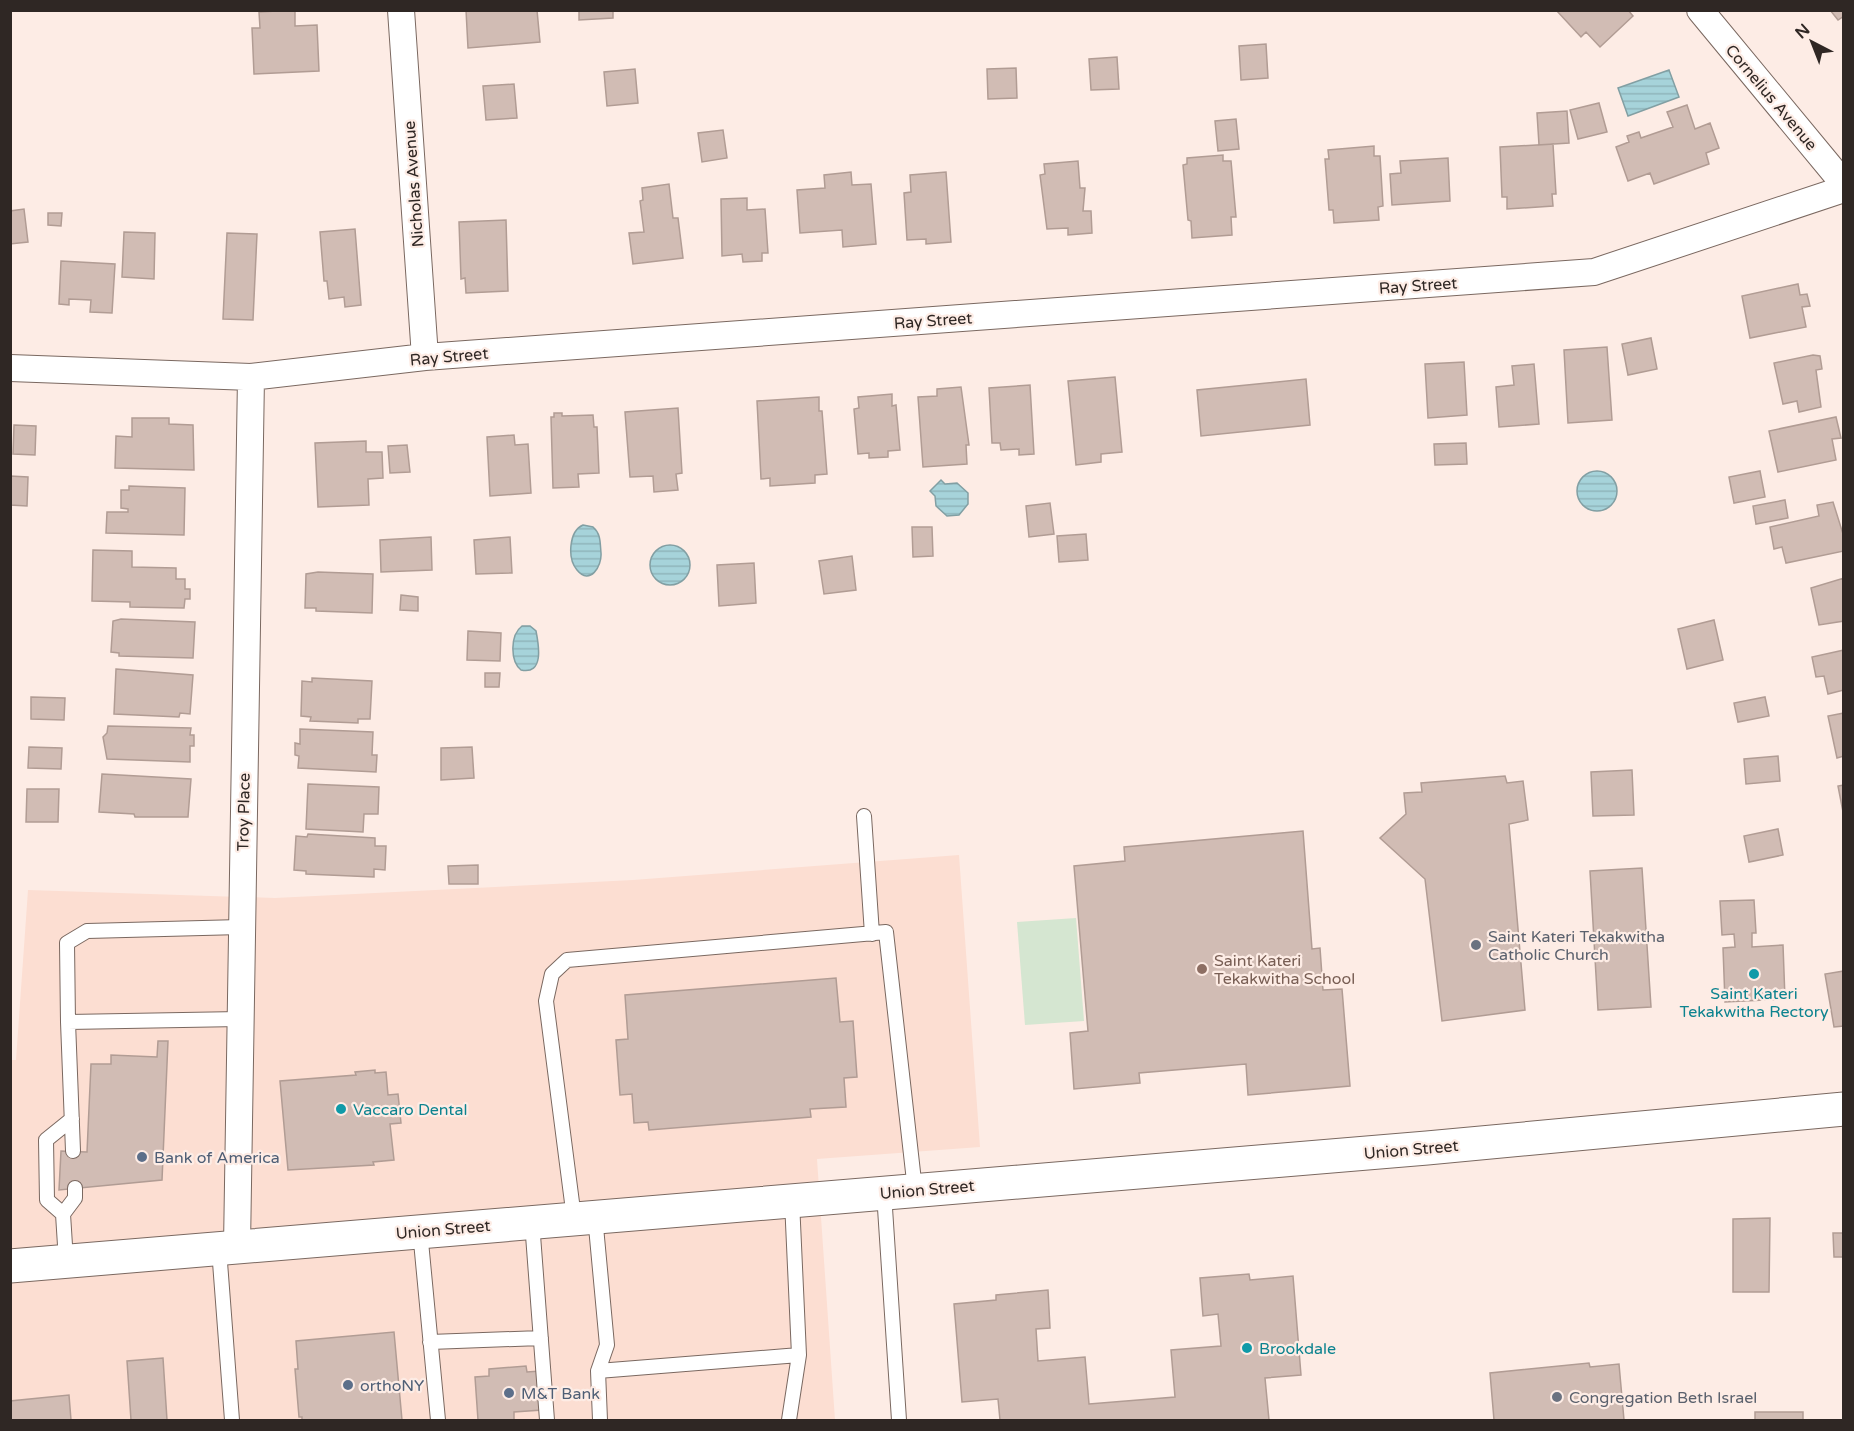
<svg xmlns="http://www.w3.org/2000/svg" width="1854" height="1431" viewBox="0 0 1854 1431" font-family="'Varela Round',sans-serif">
<style>
.built{fill:#fcded2}
.park{fill:#d5e6d1}
.water{fill:url(#water-rules);stroke:#829fa3;stroke-width:1.5}
.building{fill:#d1bcb4;stroke:#b19c94;stroke-width:1.5}
.lines{fill:none;stroke-linecap:round;stroke-linejoin:round}
.lane-casing{stroke:#7a6860;stroke-width:16}
.street-casing{stroke:#7a6860;stroke-width:28}
.secondary-casing{stroke:#7a6860;stroke-width:35}
.lane{stroke:#fff;stroke-width:14}
.street{stroke:#fff;stroke-width:26}
.secondary{stroke:#fff;stroke-width:33}
.worship-dot{fill:#6b7280;stroke:#fdece5;stroke-width:2}
.education-dot{fill:#8d6e63;stroke:#fdece5;stroke-width:2}
.culture-dot{fill:#0f9aa8;stroke:#fdece5;stroke-width:2}
.service-dot{fill:#5c6f8a;stroke:#fdece5;stroke-width:2}
.labels{text-anchor:middle;stroke-width:4.5;stroke-linejoin:round;paint-order:stroke}
.street-label{font-size:16px;fill:#2f2724;stroke:#fdece5}
.worship-label{font-size:16px;fill:#5b616d;stroke:#fdece5;text-anchor:start}
.education-label{font-size:16px;fill:#785e54;stroke:#fdece5;text-anchor:start}
.culture-label{font-size:16px;fill:#0d838f;stroke:#fdece5;text-anchor:start}
.service-label{font-size:16px;fill:#4e5e75;stroke:#fdece5;text-anchor:start}
</style>
<defs>
<pattern id="water-rules" width="6" height="5" patternUnits="userSpaceOnUse" patternTransform="scale(1.5)"><rect width="6" height="5" fill="#a6d3da"/><path d="M0 2.5h6" fill="none" stroke="#8fb5bb"/></pattern>
</defs>
<rect width="100%" height="100%" fill="#fdece5"/>
<path class="built" d="M959 855 980 1147 817 1159 835 1420H11L10 1060H16L28 890 275 898 633 880Z"/>
<path class="park" d="M1076 918 1084 1021 1025 1025 1017 922Z"/>
<path class="water" d="M1669 70 1679 97 1628 116 1618 88Z
M1577 491a20 20 0 1 1 40 0a20 20 0 1 1-40 0Z
M941 480 945 484 957 483 968 493V504L959 515 947 516 936 506 935 496 930 491Z
M583 525 593 527C601 534 600 542 601 553 602 566 590 586 577 570 567 558 569 531 583 525Z
M650 565a20 20 0 1 1 40 0a20 20 0 1 1-40 0Z
M522 626H530L536 631C539 646 544 675 521 670 510 661 510 635 522 626Z"/>
<path class="building" d="M295 10V26L317 25 319 71 254 74 252 28H260L259 12Z
M466 10H537L540 42 468 48Z
M579 10H613V18L579 20Z
M1556 10H1628L1633 16 1600 47 1586 32 1581 37Z
M1830 10H1844V16L1838 20Z
M1266 44 1268 78 1241 80 1239 46Z
M1117 57 1119 89 1091 90 1089 59Z
M1016 68 1017 98 988 99 987 69Z
M635 69 638 103 607 106 604 72Z
M514 84 517 118 486 120 483 86Z
M1599 103 1607 132 1578 139 1570 110Z
M1687 105 1695 129 1710 123 1719 148 1706 153 1709 164 1654 184 1650 173 1628 181 1616 147 1629 142 1627 136 1639 132 1641 138 1673 127 1667 112Z
M1567 111 1569 143 1539 145 1537 113Z
M1236 119 1239 149 1218 151 1215 121Z
M723 130 727 158 702 162 698 133Z
M1553 144 1556 194H1552L1553 206 1507 209V197H1502L1500 147Z
M1374 146V156H1380L1383 206 1378 207 1379 220 1334 223 1333 210H1329L1325 159H1329L1328 150Z
M1223 155V161H1231L1236 217H1231L1232 235 1192 238 1191 221 1188 220 1183 165 1187 164V158Z
M1448 158 1450 201 1392 205 1390 174 1401 173 1400 161Z
M1078 161 1080 188H1085L1083 211H1091L1092 233 1068 235V228L1047 229 1040 175 1045 174 1044 164Z
M851 172 852 185 871 184 876 244 843 247 842 230 800 233 797 190 825 188 824 175Z
M946 172 951 242 926 244V239L907 240 904 193 911 192 910 175Z
M669 184 673 218H678L683 258 633 264 629 233 644 232 640 201 643 200 642 188Z
M747 198V210L765 209 768 253H762V261L743 262 742 254 722 256 721 199Z
M24 209 28 242 10 244V211Z
M48 213H62L61 226 48 225Z
M506 220 508 291 466 293 465 278 461 279 459 222Z
M355 229 361 305 345 307 344 297 329 299 327 281H324L320 232Z
M124 232 155 233 154 279 122 277Z
M227 233 257 234 253 320 223 319Z
M61 261 115 264 112 313 90 312 91 300 69 299V305L59 304Z
M1798 284 1800 295 1807 294 1810 306 1802 307 1806 327 1750 338 1742 296Z
M1651 338 1657 369 1628 375 1622 344Z
M1607 347 1612 420 1568 423 1564 350Z
M1813 355 1820 356 1822 369 1816 370 1821 407 1799 412 1797 401 1783 404 1774 363Z
M1464 362 1467 415 1428 418 1425 364Z
M1534 364 1539 424 1499 427 1496 387 1514 385 1512 366Z
M1115 377 1122 452 1101 454V462L1076 465 1068 381Z
M1306 379 1310 425 1201 436 1197 390Z
M1030 385 1034 454 1019 455V449L1001 450 1000 443H992L989 388Z
M961 387 969 445H966L967 464 923 467 918 397 937 396V389Z
M892 394V406L896 405 900 450 888 451V457L869 458V453L858 454 854 409 859 408 858 397Z
M819 397V411H822L827 474 815 475V483L770 486V478L761 479 757 401Z
M678 408 682 473 676 474 678 490 654 492 653 476 630 477 625 412Z
M554 413H562V416L593 415 594 427H597L599 473 578 474 579 487 553 488 551 417H554Z
M1836 417 1841 438 1832 439 1836 460 1778 472 1769 431Z
M132 418H169V424L193 425 194 470 115 468 116 436 132 437Z
M14 425 36 426 35 455 13 454Z
M514 435 515 445 528 444 531 493 490 496 487 437Z
M366 441V452H382L383 478 368 479 369 505 318 507 315 443Z
M1466 443 1467 464 1435 465 1434 444Z
M407 445 410 472 390 473 388 446Z
M1760 471 1765 497 1734 503 1729 477Z
M10 476 28 477 27 506 10 505Z
M129 486 185 488 184 535 106 533 107 512H128V509L121 508V490H129Z
M1785 500 1788 518 1756 524 1753 506Z
M1833 502 1844 537V551L1786 563 1782 547 1774 549 1770 527 1819 516 1817 505Z
M1050 503 1054 534 1029 537 1026 506Z
M912 527H932L933 556 913 557Z
M1086 534 1088 560 1059 562 1057 536Z
M431 537 432 570 381 572 380 540Z
M510 537 512 573 476 574 474 540Z
M93 550 132 551V567L176 568V579H185V589H190V599H185L184 608 130 607V602L92 601Z
M852 556 856 590 824 594 819 561Z
M754 563 756 603 719 606 717 565Z
M318 572 373 574 372 613 316 611V608H305L306 574Z
M1844 578V621L1819 625 1811 588Z
M401 595 418 597V611L400 610Z
M121 619 195 622 193 658 119 656V653L111 652 113 621Z
M1714 620 1723 660 1687 669 1678 629Z
M468 631 501 633 500 661 467 660Z
M1844 650V690L1828 694 1824 676 1816 677 1812 657Z
M116 669 193 675 190 714 180 713 179 717 114 714Z
M485 673H500L499 687H485Z
M312 678 372 681 370 719H358V723L310 721 311 717 301 716 302 681 312 682Z
M31 697 65 698 64 720 31 719Z
M1765 697 1769 716 1738 722 1734 703Z
M1844 713V756L1837 758 1828 716Z
M108 726 191 728 190 735H194V746H190V762L107 759 103 737 107 733Z
M300 729 373 732 372 755H377L376 772 298 768 299 756 295 755V743L300 744Z
M29 747 62 748 61 769 28 768Z
M472 747 474 778 441 780V748Z
M1778 756 1780 781 1746 784 1744 759Z
M1632 770 1634 815 1593 816 1591 772Z
M102 774 191 779 188 817H135L134 814 99 812Z
M1505 776 1507 783 1523 781 1528 820 1509 824 1525 1010 1442 1021 1425 879 1380 838 1406 814 1404 793 1422 792 1421 783Z
M308 784 379 787 378 814H364L363 832 306 829Z
M1844 785V817L1838 786Z
M27 789H59L58 822H26Z
M1778 829 1783 855 1749 862 1744 836Z
M1303 831 1312 949 1320 948 1323 990 1342 989 1350 1086 1248 1095 1246 1064 1139 1073 1140 1083 1074 1089 1070 1033 1088 1031 1074 866 1125 861 1124 847Z
M308 834 375 838V846H386L385 870 374 869V877L306 874V871L294 870 296 836 307 837Z
M478 865V884H449L448 866Z
M1642 868 1651 1007 1598 1010 1590 871Z
M1754 900 1756 933H1752V947L1783 945 1785 999 1725 1002 1723 948 1735 947 1734 934 1722 935 1720 901Z
M1844 971V1026L1834 1027 1825 974Z
M836 978 840 1022 853 1021 857 1077 844 1078 846 1107 810 1109 811 1117 649 1130 648 1122 634 1123 632 1094 620 1095 616 1040 628 1039 625 995Z
M158 1041H168L162 1180 59 1190 61 1151 87 1152 91 1064H111V1055L157 1057Z
M375 1070V1073L386 1072 388 1095 398 1094 401 1123 390 1124 394 1160 373 1162 374 1165 288 1170 280 1081 356 1075 355 1072Z
M1770 1218 1769 1292H1733V1219Z
M1833 1233H1844V1257H1834Z
M1249 1274 1250 1280 1293 1276 1301 1375 1265 1378 1269 1420H1000L998 1399 962 1402 954 1304 996 1300V1295L1048 1290 1050 1328 1036 1329 1038 1361 1085 1357 1089 1404 1175 1397 1171 1350 1221 1346 1218 1314 1203 1316 1200 1278Z
M394 1332 402 1420H302V1417H299L295 1369H298L296 1341Z
M163 1358 167 1420H131L127 1361Z
M1589 1363 1590 1367 1619 1364 1624 1420H1494L1490 1373Z
M526 1366 527 1372 540 1371 542 1410 514 1412V1420H478L475 1377 489 1376V1369Z
M69 1395 71 1420H10V1401Z
M1755 1412H1803V1420H1755Z"/>
<g class="lines">
<g class="lane-casing">
<path id="lane" d="M864 816 872 934
M240 1019 68 1022 67 943 87 931 241 927
M68 1022 73 1151
M884 1193 899 1420
M63 1214 47 1200 46 1140 72 1119
M595 1216 607 1345 598 1371 600 1420
M574 1218 546 1001 552 974 567 960 886 932 915 1190
M532 1222 547 1420
M420 1231 438 1420
M219 1249 232 1420
M66 1261 63 1214 75 1198V1188
M430 1342 541 1338
M598 1371 799 1355
M789 1420 799 1355 792 1201"/>
</g>
<g class="street-casing">
<path id="street" d="M401 10 425 357
M1700 10 1844 184
M10 368 251 377 425 357 1594 272 1844 189
M237 1246 251 377"/>
</g>
<g class="secondary-casing">
<path id="secondary" d="M10 1266 1427 1148 1844 1109"/>
</g>
<use href="#lane" class="lane"/>
<use href="#street" class="street"/>
<use href="#secondary" class="secondary"/>
</g>
<g class="worship-dot">
<circle cx="1476" cy="945" r="6"/>
<circle cx="1557" cy="1397" r="6"/>
</g>
<circle class="education-dot" cx="1202" cy="969" r="6"/>
<g class="culture-dot">
<circle cx="1754" cy="974" r="6"/>
<circle cx="341" cy="1109" r="6"/>
<circle cx="1247" cy="1348" r="6"/>
</g>
<g class="service-dot">
<circle cx="142" cy="1157" r="6"/>
<circle cx="348" cy="1385" r="6"/>
<circle cx="509" cy="1393" r="6"/>
</g>
<g class="labels">
<g class="street-label">
<text transform="translate(1772 97) rotate(50)" y="6">Cornelius Avenue</text>
<text transform="translate(413 184) rotate(-94)" y="6">Nicholas Avenue</text>
<text transform="translate(1418 285) rotate(-4)" y="6">Ray Street</text>
<text transform="translate(933 320) rotate(-4)" y="6">Ray Street</text>
<text transform="translate(449 356) rotate(-5)" y="6">Ray Street</text>
<text transform="translate(243 812) rotate(-89)" y="6">Troy Place</text>
<text transform="translate(1411 1149) rotate(-5)" y="6">Union Street</text>
<text transform="translate(927 1189) rotate(-5)" y="6">Union Street</text>
<text transform="translate(443 1229) rotate(-5)" y="6">Union Street</text>
</g>
<g class="worship-label">
<text x="1488" y="942">Saint Kateri Tekakwitha<tspan x="1488" dy="18">Catholic Church</tspan></text>
<text x="1569" y="1403">Congregation Beth Israel</text>
</g>
<g class="education-label">
<text x="1214" y="966">Saint Kateri<tspan x="1214" dy="18">Tekakwitha School</tspan></text>
</g>
<g class="culture-label">
<text x="1754" y="999" text-anchor="middle">Saint Kateri<tspan x="1754" dy="18">Tekakwitha Rectory</tspan></text>
<text x="353" y="1115">Vaccaro Dental</text>
<text x="1259" y="1354">Brookdale</text>
</g>
<g class="service-label">
<text x="154" y="1163">Bank of America</text>
<text x="360" y="1391">orthoNY</text>
<text x="521" y="1399">M&amp;T Bank</text>
</g>
</g>
<rect width="1854" height="1431" fill="none" stroke="#2f2724" stroke-width="24"/>
<g transform="translate(1812 42) rotate(318)" stroke="#fdece5" stroke-width="4.5" paint-order="stroke">
<path d="M0-4.5L10 22L0 15L-10 22Z" fill="#2f2724"/>
<text y="-9" font-size="16" font-weight="bold" text-anchor="middle" fill="#2f2724">N</text>
</g>
</svg>
